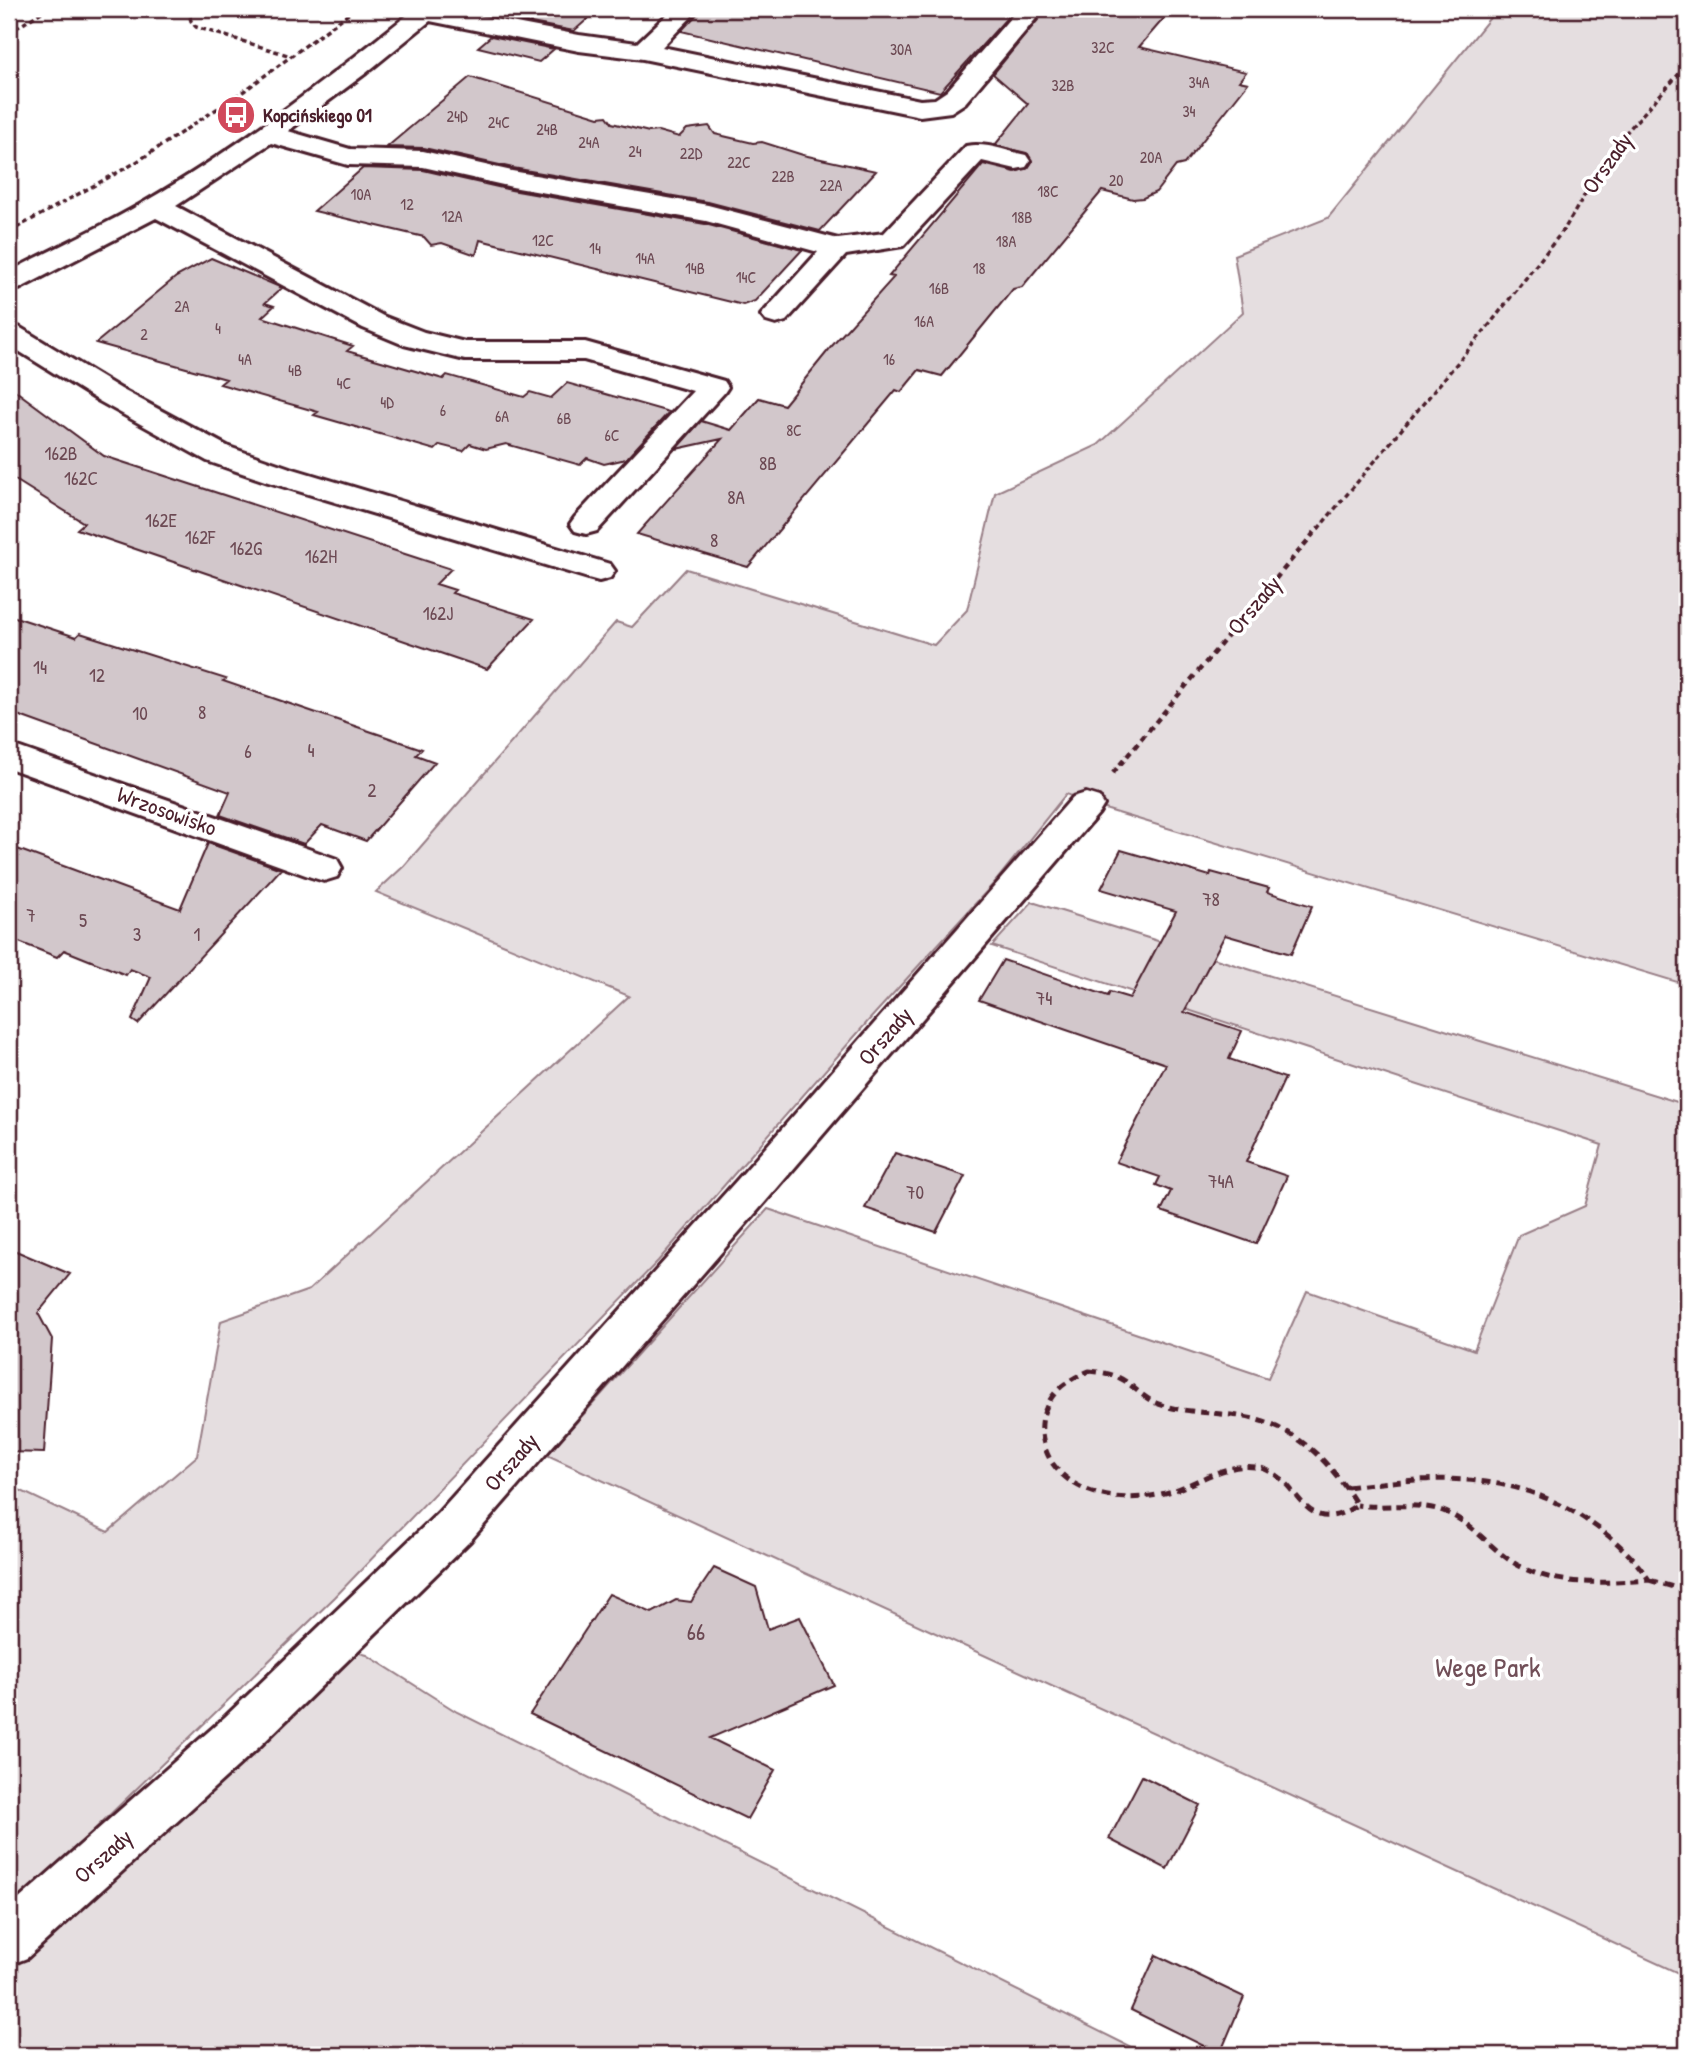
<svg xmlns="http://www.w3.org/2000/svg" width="1696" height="2064" viewBox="0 0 1696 2064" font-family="'Patrick Hand',sans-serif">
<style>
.green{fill:#e5dee0;stroke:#987e86;stroke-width:2}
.building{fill:#d2c7cb;stroke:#4a1f2b;stroke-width:2}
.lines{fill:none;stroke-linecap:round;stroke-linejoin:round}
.street-casing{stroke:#4a1f2b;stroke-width:6}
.path-far2{stroke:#4a1f2b;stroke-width:3.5;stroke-dasharray:5 3.5;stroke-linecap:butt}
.path-far1{stroke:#4a1f2b;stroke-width:4.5;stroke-dasharray:6 5;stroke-linecap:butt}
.path{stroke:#4a1f2b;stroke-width:5;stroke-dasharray:9 6;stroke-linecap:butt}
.street{fill:#fff;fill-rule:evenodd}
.labels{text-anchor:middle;stroke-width:7;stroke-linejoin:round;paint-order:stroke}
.far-number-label{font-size:16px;fill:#6c4953}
.far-poi-label{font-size:19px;font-weight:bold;fill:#4a1f2b;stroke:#fff;text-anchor:start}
.number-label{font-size:19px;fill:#6c4953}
.street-label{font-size:23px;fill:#4a1f2b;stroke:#fff}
.near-number-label{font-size:23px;fill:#6c4953}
.near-park-label{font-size:28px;fill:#714f58;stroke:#fff}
</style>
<rect width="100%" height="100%" fill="#fff"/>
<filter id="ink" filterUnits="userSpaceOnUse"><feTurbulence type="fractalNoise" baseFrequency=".0143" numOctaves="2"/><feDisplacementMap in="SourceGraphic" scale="14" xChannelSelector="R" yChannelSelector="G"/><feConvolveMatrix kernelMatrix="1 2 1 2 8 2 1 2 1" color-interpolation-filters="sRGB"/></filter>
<g filter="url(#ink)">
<path class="green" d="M1497 9H1687V985L1108 810 1066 794 996 881 870 1019 658 1261 335 1597 9 1912V1485L108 1532 197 1456 221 1321 309 1290 629 996 376 892 404 866 616 622 632 627 686 569 934 645 967 610 995 493 1098 445 1243 312 1234 255 1328 218Z
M1032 902 1687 1105V1977L547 1455 768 1209 1268 1378 1307 1291 1474 1350 1519 1235 1585 1206 1602 1145 992 946Z
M352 1651 367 1655 457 1712 1147 2055H9V1970L197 1787Z"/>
<path class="building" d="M521 9H599L574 31 510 19Z
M702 9H1015L940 92 681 31Z
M1047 9H1172L1139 47 1246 72 1239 81 1248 83 1184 164 1176 166 1156 192 1143 198 1133 199 1102 191 1022 287 1013 289 942 376 919 370 901 392 896 390 748 567 637 534 722 439 676 449 701 421 731 430 759 398 784 405 831 347 894 277 889 276 983 164 1015 172 1028 168 1032 162 1028 154 995 145 1028 104 993 74Z
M491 36 554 49 539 62 478 47Z
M470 77 599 117 607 116 612 123 649 132 658 131 679 137 687 129 709 126 715 134 753 143 762 142 803 155 876 171 820 231 708 202 513 168 424 148 387 147Z
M363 168 423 170 511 190 705 224 802 250 755 301 743 305 480 240 476 255 442 243 431 245 424 237 314 211Z
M211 258 282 288 265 303 274 306 262 317 353 346 347 351 443 379 447 375 524 397 530 392 551 398 567 383 669 412 626 459 604 464 587 458 580 465 506 444 486 449 470 444 463 451 440 445 435 450 314 415 318 412 220 384 226 379 96 343 176 277Z
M9 386 104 456 451 569 436 584 455 590 452 593 534 619 487 669 77 529 84 523 9 476Z
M9 615 76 637 80 633 226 679 223 681 422 749 416 755 435 762 366 841 322 825 304 844 220 815 230 792 9 712Z
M208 843 281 869 138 1024 132 1020 151 977 130 969 126 975 64 950 57 957 9 938V846L180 909Z
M1121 850 1210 876 1211 872 1269 888 1267 892 1312 906 1291 954 1225 935 1184 1012 1242 1031 1229 1059 1285 1078 1246 1162 1287 1176 1256 1244 1161 1211 1171 1191 1156 1185 1160 1177 1116 1162 1166 1064 979 1000 1003 960 1108 996 1110 992 1130 998 1176 911 1101 889Z
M895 1153 965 1176 936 1232 865 1208Z
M9 1248 70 1274 38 1313 52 1339 44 1453 9 1452Z
M714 1568 756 1587 768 1629 800 1617 834 1685 710 1738 775 1770 747 1819 530 1714 609 1594 652 1613 676 1600 691 1602Z
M1142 1776 1200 1805 1167 1869 1109 1839Z
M1156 1955 1244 1997 1220 2054 1131 2010Z"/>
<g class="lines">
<g class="street-casing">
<path id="street" d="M415 9H442L579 35 637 43 673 9H699L662 47 920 100 935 99 947 91 1018 9H1044L965 103 951 112 920 116 643 59 579 51 430 21 366 73 288 131 350 149 423 151 512 171 708 205 838 239 884 233 966 146C985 142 1007 151 1026 155L1030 161 1026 167 1016 169 982 161 903 246 846 255 786 321 776 324 766 321 761 315 818 252 706 221 512 187 423 167 348 165 271 143 176 206 383 316 424 332 465 342H585L724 381 728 387 724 393 597 531 586 534 575 531 570 524 575 517 693 391 584 360H465L404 345 363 328 156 218 19 289 9 292V272C54 248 102 227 146 201 241 146 330 77 415 9Z
M9 324 19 327 121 389 229 447 290 468 610 564 615 571 610 578 599 581 588 578 268 482 207 461 99 401 9 345Z
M9 744 337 859 342 868 337 877 324 881 311 877 9 768Z
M1086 793 1099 797 1104 805 1099 813 766 1201 470 1541 259 1747 27 1958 9 1965V1908L225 1717 438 1513 738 1179 1073 797Z"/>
</g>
<path class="path-far2" d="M188 9 191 21 196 27 291 56
M9 33 46 9
M9 232 135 163 244 91 355 9
M1318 529 1490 324 1565 228 1613 147 1687 65"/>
<path class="path-far1" d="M1113 773 1319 527"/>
<path class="path" d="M1089 1371C1102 1372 1114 1374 1125 1381 1135 1388 1144 1398 1156 1403 1179 1412 1206 1412 1231 1415 1289 1421 1327 1456 1357 1505 1300 1543 1302 1474 1256 1467 1227 1463 1201 1481 1175 1490 1134 1504 1080 1501 1053 1464 1042 1448 1038 1425 1046 1408 1054 1388 1070 1379 1089 1371Z
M1347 1487C1435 1476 1511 1469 1588 1521 1612 1537 1633 1556 1649 1580 1602 1583 1549 1588 1508 1559 1486 1543 1469 1521 1443 1511 1416 1501 1385 1509 1357 1505
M1649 1580 1687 1591"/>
<use href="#street" class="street"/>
</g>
</g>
<defs>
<g id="bus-disc" transform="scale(2.0125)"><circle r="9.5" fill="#d1495b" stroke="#fff"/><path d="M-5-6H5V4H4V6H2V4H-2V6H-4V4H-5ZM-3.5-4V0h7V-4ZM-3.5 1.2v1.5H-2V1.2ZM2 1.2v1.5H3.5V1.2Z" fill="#fff"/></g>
</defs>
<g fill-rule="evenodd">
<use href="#bus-disc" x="236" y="115"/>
</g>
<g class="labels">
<g class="far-number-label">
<text x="1103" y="53">32C</text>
<text x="901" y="55">30A</text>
<text x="1199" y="88">34A</text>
<text x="1063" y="91">32B</text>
<text x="1189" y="117">34</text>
<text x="457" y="122">24D</text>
<text x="499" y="128">24C</text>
<text x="547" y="135">24B</text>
<text x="589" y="148">24A</text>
<text x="635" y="157">24</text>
<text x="691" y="159">22D</text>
<text x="1151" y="163">20A</text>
<text x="739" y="168">22C</text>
<text x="783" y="182">22B</text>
<text x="1116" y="186">20</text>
<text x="831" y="191">22A</text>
<text x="1048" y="197">18C</text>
<text x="361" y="200">10A</text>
<text x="407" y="210">12</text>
<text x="452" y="222">12A</text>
<text x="1022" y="223">18B</text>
<text x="543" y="246">12C</text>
<text x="1006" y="247">18A</text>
<text x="595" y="254">14</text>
<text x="645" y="264">14A</text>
<text x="695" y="274">14B</text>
<text x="979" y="274">18</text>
<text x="746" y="283">14C</text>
<text x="939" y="294">16B</text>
<text x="182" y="312">2A</text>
<text x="924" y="327">16A</text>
<text x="218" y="334">4</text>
<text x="144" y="340">2</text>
<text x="245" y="365">4A</text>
<text x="889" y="365">16</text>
<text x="295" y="376">4B</text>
<text x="344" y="389">4C</text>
<text x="387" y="408">4D</text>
<text x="443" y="416">6</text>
<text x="502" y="422">6A</text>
<text x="564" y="424">6B</text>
<text x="794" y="436">8C</text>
<text x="612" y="441">6C</text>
</g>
<g class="far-poi-label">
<text x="263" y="122">Kopcińskiego 01</text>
</g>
<g class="number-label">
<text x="61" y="460">162B</text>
<text x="768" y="470">8B</text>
<text x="81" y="485">162C</text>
<text x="736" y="504">8A</text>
<text x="161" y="527">162E</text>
<text x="200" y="544">162F</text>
<text x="714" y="547">8</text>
<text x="246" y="555">162G</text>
<text x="321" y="563">162H</text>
<text x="438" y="620">162J</text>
<text x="40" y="674">14</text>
<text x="97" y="682">12</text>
<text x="202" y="719">8</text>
<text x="140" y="720">10</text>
<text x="311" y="757">4</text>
<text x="248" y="758">6</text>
<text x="372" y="797">2</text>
<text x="1211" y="906">78</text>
<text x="31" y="922">7</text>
<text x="83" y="927">5</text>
<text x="137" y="941">3</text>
<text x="197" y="941">1</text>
<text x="1044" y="1005">74</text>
<text x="1221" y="1188">74A</text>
<text x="915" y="1199">70</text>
</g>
<g class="street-label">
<text transform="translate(1607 163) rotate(-55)" y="8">Orszady</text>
<text transform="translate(1254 605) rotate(-50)" y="8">Orszady</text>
<text transform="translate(167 811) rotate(20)" y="8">Wrzosowisko</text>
<text transform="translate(885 1036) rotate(-49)" y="8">Orszady</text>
<text transform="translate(511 1462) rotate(-49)" y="8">Orszady</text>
<text transform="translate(103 1856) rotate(-42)" y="8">Orszady</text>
</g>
<g class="near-number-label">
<text x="696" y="1640">66</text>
</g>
<g class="near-park-label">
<text x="1488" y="1677">Wege Park</text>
</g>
</g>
<rect width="1696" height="2064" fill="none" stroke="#fff" stroke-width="35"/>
<rect x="18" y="18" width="1661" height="2029" fill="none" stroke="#4a1f2b" stroke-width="2.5" filter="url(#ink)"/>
</svg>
